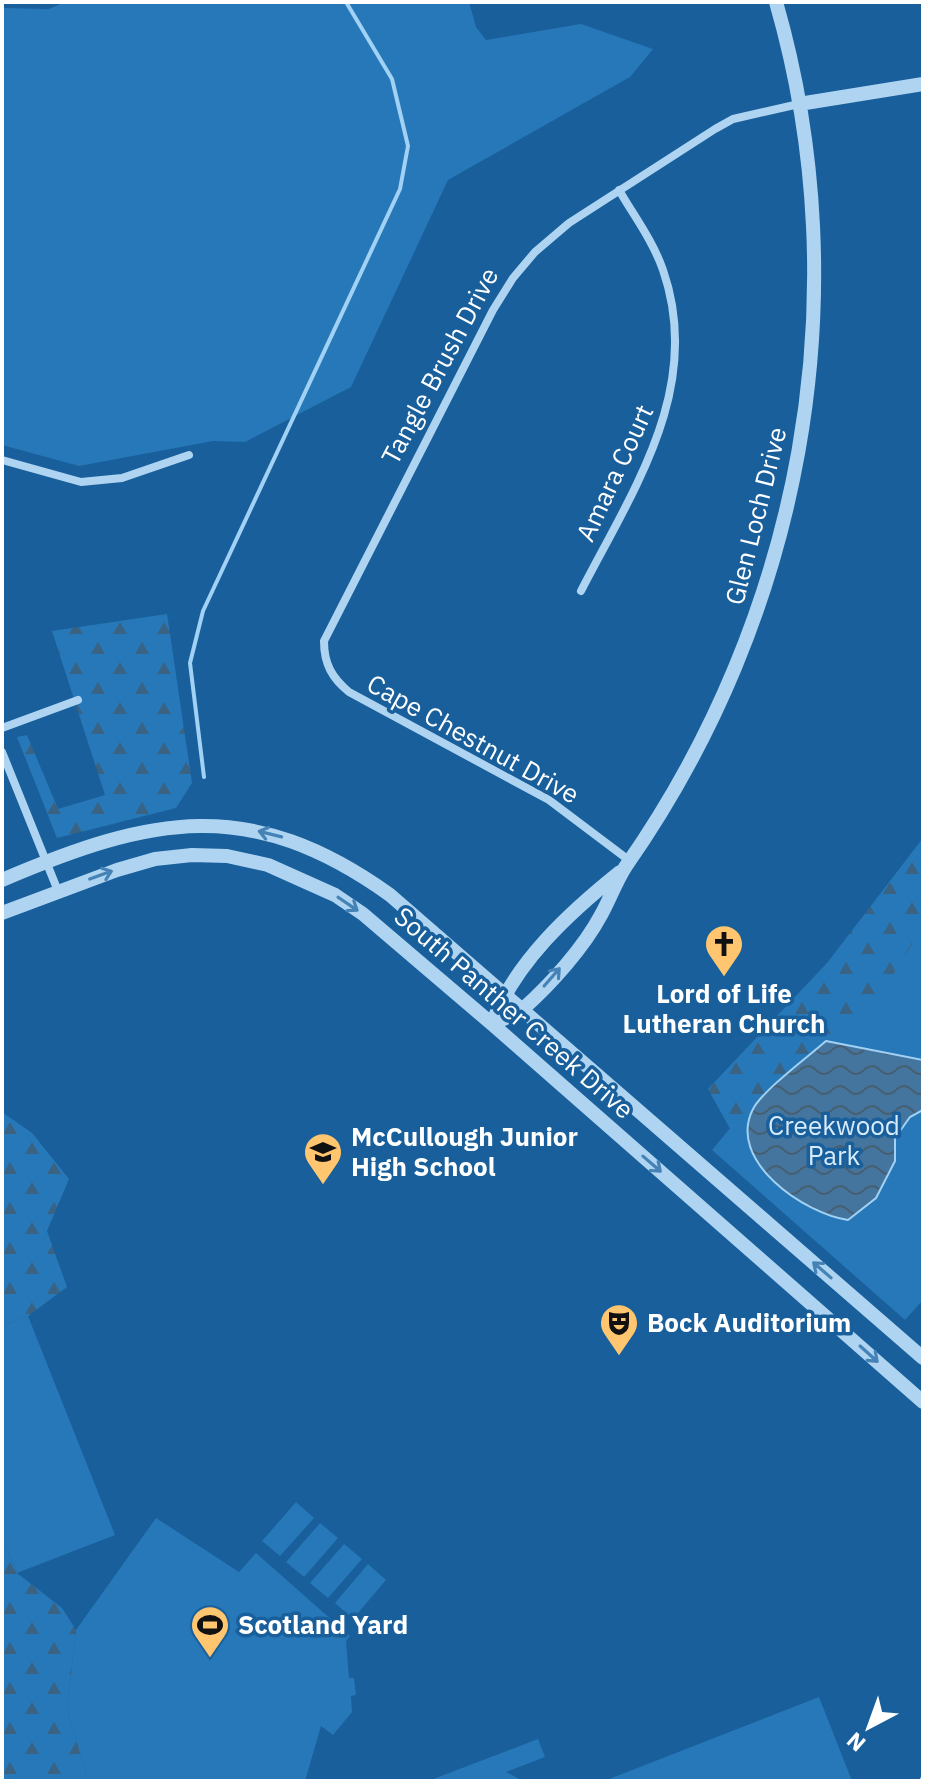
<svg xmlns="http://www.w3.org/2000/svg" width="925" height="1783" viewBox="0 0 925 1783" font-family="'IBM Plex Sans',sans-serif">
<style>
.green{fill:#2778b8}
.forest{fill:url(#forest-firs)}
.water{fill:url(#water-waves);stroke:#a1d1f4;stroke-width:2}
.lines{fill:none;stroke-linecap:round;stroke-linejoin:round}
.stream{stroke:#a1d1f4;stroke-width:4}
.minor{stroke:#aed4f2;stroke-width:8}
.tertiary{stroke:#aed4f2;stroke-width:14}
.oneway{stroke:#4582b5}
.labels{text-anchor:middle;stroke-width:7;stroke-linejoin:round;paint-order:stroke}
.street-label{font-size:26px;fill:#fff;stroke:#185f9b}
.poi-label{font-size:26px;font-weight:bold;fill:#fff;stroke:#185f9b;text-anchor:start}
.park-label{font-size:26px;fill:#d6ebfc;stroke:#185f9b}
</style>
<defs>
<pattern id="forest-firs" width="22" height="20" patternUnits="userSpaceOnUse" patternTransform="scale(2)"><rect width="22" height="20" fill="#2778b8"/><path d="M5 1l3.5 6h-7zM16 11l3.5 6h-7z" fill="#3a6282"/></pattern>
<pattern id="water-waves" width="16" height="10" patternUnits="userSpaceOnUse" patternTransform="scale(2)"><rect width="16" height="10" fill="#43759f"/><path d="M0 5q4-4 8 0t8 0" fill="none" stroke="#485e71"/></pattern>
</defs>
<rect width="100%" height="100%" fill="#185f9b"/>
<path class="green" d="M65 2H469L476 27 486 40 581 24 653 49 630 77 448 180 351 387 245 442 213 441 79 466 2 445V8L49 9Z
M923 887V1300L905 1320 712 1150 872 957Z
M28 1316 115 1535 17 1573 2 1536V1326Z
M296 1502 314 1518 280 1556 262 1541Z
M156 1518 239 1572 256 1553 350 1636 346 1641 349 1678H354L356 1695 351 1696 352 1712 333 1735 321 1726 305 1781H88L67 1709 76 1630Z
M320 1523 338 1538 304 1577 286 1562Z
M344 1544 362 1559 328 1598 310 1583Z
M368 1564 386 1580 353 1619 335 1603Z
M819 1697 852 1781H604Z
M538 1739 545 1757 506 1772 523 1781H428Z"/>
<path class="forest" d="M167 614 192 783 176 808 57 838 17 737 27 735 58 809 105 795 52 631Z
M923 838V926L872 1009 797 1065 753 1109 747 1144 739 1145 708 1089 827 963Z
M2 1112 32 1133 69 1179 47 1231 67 1287 28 1316 2 1326Z
M2 1536 17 1573 62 1608 76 1630 67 1709 88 1781H2Z"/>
<path class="water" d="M826 1041 923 1060V1110L910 1117 895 1138V1161L876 1198 848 1220C805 1214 726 1161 753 1109 763 1090 809 1056 826 1041Z"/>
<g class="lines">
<path class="stream" d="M204 777 190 663 203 611 400 189 408 146 392 79 346 2
M921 1781 923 1777"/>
<path class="minor" d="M2 460 81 482 122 478 189 455
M581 591C633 490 704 388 663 270 653 241 634 216 619 190
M2 728 78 700
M2 752 58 891
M630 861 549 800 349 692C332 678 324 664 324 641L493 310 513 278 535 252 569 223 715 129 733 119 799 104"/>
<path class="tertiary" d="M799 104 923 84
M2 880C152 816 250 795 390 895L923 1358
M2 913 117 870 155 859 192 855 227 856 268 865 335 895 363 914 492 1024 923 1402
M492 1024C502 1019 516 1015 524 1008 551 984 584 947 601 915 610 899 616 881 626 866 801 616 861 297 776 2
M492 1024C514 963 570 912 620 872"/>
</g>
<defs><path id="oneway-shaft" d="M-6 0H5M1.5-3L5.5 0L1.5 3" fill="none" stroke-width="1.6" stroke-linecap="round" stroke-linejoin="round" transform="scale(2)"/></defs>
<g class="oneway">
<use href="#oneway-shaft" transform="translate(270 834) rotate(-166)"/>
<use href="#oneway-shaft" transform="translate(101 875) rotate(-20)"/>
<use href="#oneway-shaft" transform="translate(348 904) rotate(34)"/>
<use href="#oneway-shaft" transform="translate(552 977) rotate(-49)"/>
<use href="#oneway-shaft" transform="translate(652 1164) rotate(41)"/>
<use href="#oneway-shaft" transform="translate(822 1270) rotate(-139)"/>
<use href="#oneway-shaft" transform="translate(869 1354) rotate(42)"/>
</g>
<defs>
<g id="church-pin" transform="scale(2)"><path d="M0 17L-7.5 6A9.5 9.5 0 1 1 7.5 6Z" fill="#ffc66f" stroke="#185f9b"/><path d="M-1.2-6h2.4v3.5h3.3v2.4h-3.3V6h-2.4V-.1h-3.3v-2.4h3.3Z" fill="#111"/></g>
<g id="school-pin" transform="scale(2)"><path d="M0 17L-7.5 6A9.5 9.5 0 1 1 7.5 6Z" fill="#ffc66f" stroke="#185f9b"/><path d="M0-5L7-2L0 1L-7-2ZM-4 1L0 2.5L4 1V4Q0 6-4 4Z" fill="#111"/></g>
<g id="theatre-pin" transform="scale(2)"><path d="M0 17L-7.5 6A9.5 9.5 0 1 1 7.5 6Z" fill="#ffc66f" stroke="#185f9b"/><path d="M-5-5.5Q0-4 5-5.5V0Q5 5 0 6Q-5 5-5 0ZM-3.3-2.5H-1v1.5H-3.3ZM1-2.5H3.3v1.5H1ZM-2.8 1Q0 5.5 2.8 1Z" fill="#111"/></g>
<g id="stadium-pin" transform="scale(2)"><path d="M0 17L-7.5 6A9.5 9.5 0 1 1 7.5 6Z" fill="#ffc66f" stroke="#185f9b"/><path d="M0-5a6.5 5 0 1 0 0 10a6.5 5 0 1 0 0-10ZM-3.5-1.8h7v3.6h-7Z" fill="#111"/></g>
</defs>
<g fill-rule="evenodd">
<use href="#church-pin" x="724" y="944"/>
<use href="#school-pin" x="323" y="1152"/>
<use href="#theatre-pin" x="619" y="1323"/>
<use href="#stadium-pin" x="210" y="1625"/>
</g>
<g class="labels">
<g class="street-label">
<text transform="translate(440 366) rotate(-62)" y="9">Tangle Brush Drive</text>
<text transform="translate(615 473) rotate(-65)" y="9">Amara Court</text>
<text transform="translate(756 516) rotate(-76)" y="9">Glen Loch Drive</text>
<text transform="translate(473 739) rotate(29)" y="9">Cape Chestnut Drive</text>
<text transform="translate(514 1013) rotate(41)" y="9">South Panther Creek Drive</text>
</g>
<g class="poi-label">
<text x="724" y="1003" text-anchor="middle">Lord of Life<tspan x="724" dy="30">Lutheran Church</tspan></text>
<text x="351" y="1146">McCullough Junior<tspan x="351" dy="30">High School</tspan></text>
<text x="647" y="1332">Bock Auditorium</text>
<text x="238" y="1634">Scotland Yard</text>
</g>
<g class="park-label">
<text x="834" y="1135">Creekwood<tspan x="834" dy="30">Park</tspan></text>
</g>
</g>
<rect width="925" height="1783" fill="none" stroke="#ffffff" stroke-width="8"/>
<g transform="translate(869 1727) rotate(221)" stroke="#185f9b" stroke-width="6" paint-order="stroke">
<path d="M0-6L14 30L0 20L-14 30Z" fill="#ffffff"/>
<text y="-12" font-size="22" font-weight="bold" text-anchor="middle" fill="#ffffff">N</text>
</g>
</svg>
